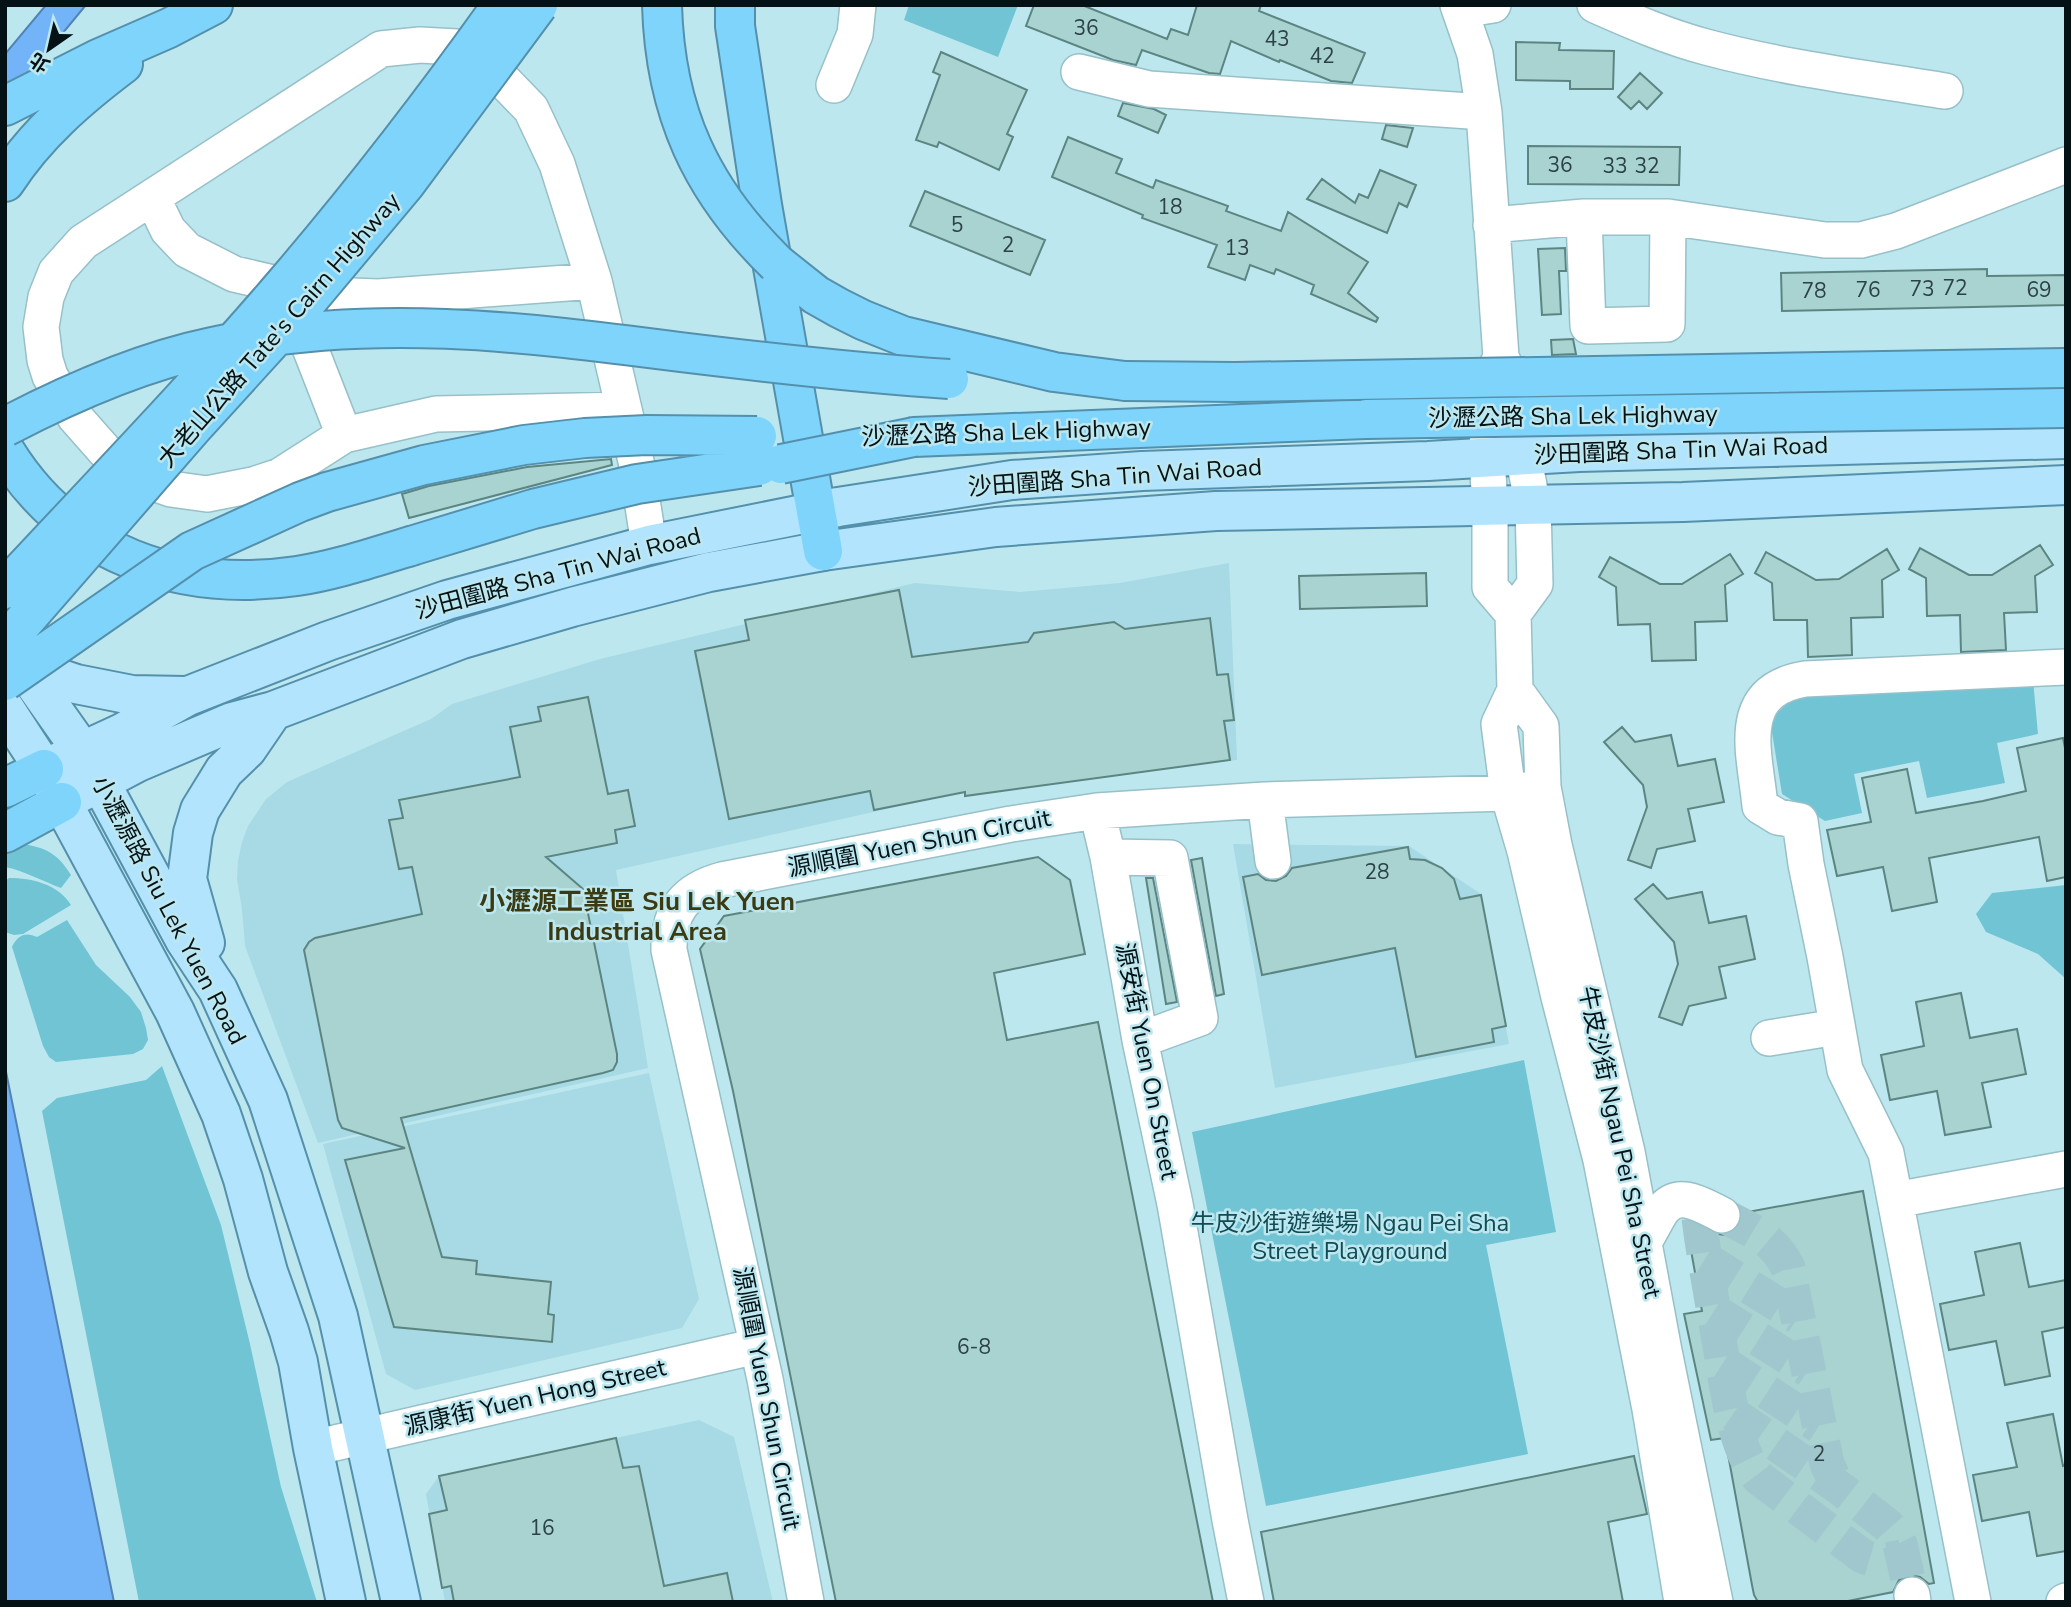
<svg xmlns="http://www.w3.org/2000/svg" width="2071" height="1607" viewBox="0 0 2071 1607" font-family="'Nunito Sans','Noto Sans TC',sans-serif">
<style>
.built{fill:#a7dae4}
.green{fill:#71c4d4}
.water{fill:#73b4f8;stroke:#5283b4;stroke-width:2}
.building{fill:#a8d3d0;stroke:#5c8582;stroke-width:2}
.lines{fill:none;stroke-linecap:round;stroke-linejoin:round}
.minor-tunnel{stroke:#a1c7ce;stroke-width:35;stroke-dasharray:35 18;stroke-linecap:butt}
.minor-casing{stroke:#97c0c8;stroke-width:38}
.major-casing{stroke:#5490ab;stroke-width:42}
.highway-casing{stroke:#5490ab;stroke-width:42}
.minor{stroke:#fff;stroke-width:35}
.major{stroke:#b2e5fd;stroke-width:38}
.highway{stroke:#7fd4fc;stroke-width:38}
.highway-bridge-casing{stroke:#5490ab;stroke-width:42;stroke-linecap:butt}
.highway-bridge{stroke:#7fd4fc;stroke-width:38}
.labels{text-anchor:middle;stroke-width:5;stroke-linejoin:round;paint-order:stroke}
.number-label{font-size:21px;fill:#2d4244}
.street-label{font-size:24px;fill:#041215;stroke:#bde7ef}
.park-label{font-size:24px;fill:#104c55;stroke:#bde7ef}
.neighbourhood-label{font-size:26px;font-weight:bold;fill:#3a3b12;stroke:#bde7ef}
</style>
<rect width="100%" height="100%" fill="#bde7ef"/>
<path class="built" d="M1229 563 1237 760 949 795 616 870 648 1068 318 1143 245 946 242 909 237 879 238 861 242 842 248 826 266 799 287 782 431 719 452 704 600 659 915 583 1020 592 1120 583Z
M1233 844 1409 846 1481 894 1509 1044 1275 1088Z
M649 1073 699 1299 682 1328 415 1390 386 1374 323 1144Z
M699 1420 734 1437 773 1602H445L426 1494 439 1476Z"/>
<path class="green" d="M909 5H1018L998 57 904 20Z
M2033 680 2038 734 1997 743 2005 783 1927 798 1919 761 1854 774 1862 813 1825 821 1782 794 1770 720 1797 694Z
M21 844C46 847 58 854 71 875L61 888C44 882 23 870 5 867V852Z
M9 878C32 878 58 884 71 905L23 934 14 935 5 932V881Z
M2066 885V979L2038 954 1986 932 1976 914 1992 893Z
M67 920 96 965 130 997 141 1012 146 1028 148 1040 143 1049 133 1054 56 1062 49 1057 43 1046 12 947C17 936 25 931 37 937Z
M1524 1060 1556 1232 1486 1245 1528 1454 1266 1506 1192 1132Z
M162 1066 221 1225 250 1344 281 1487 317 1602H139L42 1111 57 1098 146 1080Z"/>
<path class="water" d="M46 5H86L5 103V54Z
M5 1067 114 1602H5Z"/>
<path class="building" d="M1034 5H1082L1167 39 1171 29 1188 35 1197 5H1261L1259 11 1365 53 1352 83 1331 81 1280 60 1279 62 1231 41 1220 74 1209 73 1142 50 1136 65 1113 60 1026 26Z
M1516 42 1560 43 1559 50 1614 51 1613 89H1570V81L1516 80Z
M941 52 1027 90 1007 134 1013 137 999 170 939 142 937 147 916 140 940 75 933 72Z
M1640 73 1662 93 1647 109 1639 101 1631 109 1618 97Z
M1123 103 1154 109 1166 115 1158 133 1118 116Z
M1386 125 1413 128 1407 147 1382 139Z
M1068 137 1122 159 1116 173 1153 188 1156 180 1228 206 1226 211 1281 231 1288 212 1368 262 1348 293 1378 318 1376 322 1311 294 1314 285 1276 269 1274 274 1250 265 1245 280 1208 267 1217 245 1142 218 1143 215 1052 177Z
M1528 146 1680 147 1679 185 1528 184Z
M1380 170 1416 185 1407 207 1399 203 1387 233 1307 199 1322 179 1355 203 1359 194 1368 198Z
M925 191 1045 240 1030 275 910 226Z
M1565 248 1566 271H1559L1561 314 1542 315 1538 249Z
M1987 269V276L2066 275V305L1782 311 1781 273Z
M1573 339 1576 354 1552 355 1551 340Z
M611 459 612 465 409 518 402 494 429 486 527 467Z
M2040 545 2053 565 2035 576 2037 612 2004 613 2006 650 1961 652 1960 615 1927 616 1926 578 1909 569 1920 548 1969 575H1992Z
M1887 549 1899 570 1882 580 1883 617 1851 618 1852 655 1808 657 1807 620H1774L1772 583 1755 573 1766 552 1816 580 1839 579Z
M1730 554 1743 574 1725 585 1727 621 1695 622 1696 660 1652 661 1650 624 1618 625 1616 587 1599 577 1610 557 1660 584H1682Z
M1426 573 1427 606 1300 609 1299 576Z
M899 590 912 657 1028 642 1034 633 1114 622 1125 629 1210 618 1217 675 1228 674 1234 720 1224 721 1230 760 965 796V792L874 810 870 791 729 819 695 651 749 640 745 620Z
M588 697 608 794 628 790 635 826 615 830 617 843 546 857 583 889 617 1054V1062L613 1070 603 1073 401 1118 442 1257 477 1261 476 1274 551 1282 548 1314 554 1315 552 1342 394 1327 345 1160 405 1148 342 1128 338 1120 304 950 309 942 315 938 422 914 412 867 399 869 389 820 403 818 399 800 520 777 510 727 541 721 538 707Z
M1622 727 1635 742 1671 735 1678 766 1715 759 1724 802 1688 809 1695 841 1657 849 1651 868 1628 860 1647 807 1643 785 1604 742Z
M2063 738 2066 753V877L2047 881 2039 837 1929 858 1937 902 1892 911 1883 867 1837 876 1827 830 1871 822 1862 778 1907 769 1916 813 1983 801 2026 791 2017 748Z
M1408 847 1410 859 1425 860 1442 868 1454 879 1460 899 1481 895 1506 1026 1492 1029 1494 1042 1416 1057 1395 948 1262 975 1243 877 1258 874 1266 880 1276 881 1286 876 1292 868Z
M1038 857 1070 880 1085 954 994 973 1007 1040 1098 1022 1213 1602H836L733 1091 700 949 724 916Z
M1202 858 1224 994 1216 996 1191 860Z
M1146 878H1153L1177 1002 1166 1004Z
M1653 884 1667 899 1702 892 1709 923 1746 916 1755 959 1719 967 1726 998 1689 1006 1682 1025 1659 1017 1678 964 1674 942 1635 899Z
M1961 993 1970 1038 2017 1029 2026 1074 1982 1083 1991 1127 1945 1135 1937 1091 1890 1100 1881 1055 1924 1046 1916 1002Z
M1863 1191 1934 1583 1929 1584 1920 1577 1910 1575 1899 1580 1893 1592 1843 1602H1758L1754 1595 1752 1585 1725 1438 1711 1440 1684 1314 1702 1311 1686 1223 1692 1222 1713 1233 1724 1235 1733 1232 1739 1225 1742 1213Z
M2020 1243 2029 1287 2066 1280V1327L2042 1332 2050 1376 2005 1385 1996 1341 1949 1350 1940 1304 1984 1295 1975 1252Z
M2053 1414 2063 1466 2066 1465V1551L2037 1556 2029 1512 1982 1521 1973 1475 2017 1467 2007 1423Z
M616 1438 623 1468 639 1466 664 1586 727 1573 733 1602H454L451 1586 442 1588 429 1514 447 1510 439 1476Z
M1634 1456 1647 1514 1608 1522 1623 1602H1274L1261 1532Z"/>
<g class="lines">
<path class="minor-tunnel" d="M1722 1215C1749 1229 1774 1238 1788 1268L1827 1464 1835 1481 1841 1489
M1699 1218C1704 1259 1712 1300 1719 1340 1726 1380 1733 1447 1759 1478L1861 1555C1875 1563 1887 1560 1902 1557
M1705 1259 1798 1317
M1714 1311 1808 1370
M1723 1363 1819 1426
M1733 1414 1841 1489 1887 1525 1895 1534 1900 1544 1908 1579"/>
<g class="minor-casing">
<path id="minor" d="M1458 5 1475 54 1484 112 1501 357 1510 377
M1595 5C1631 21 1668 37 1706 47 1784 68 1865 78 1945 91
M1461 10 1493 5
M1079 72 1149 89 1484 112
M834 85 855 34 858 5
M153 199 168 230 187 250 234 274 325 295 378 297 594 281
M1584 217 1588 326 1667 324 1668 217
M1491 225 1584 217H1668L1825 240H1861L1896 231 2066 165
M294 307 344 435
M1501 357 1489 383 1487 457 1490 507V587L1513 614 1515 690 1499 724 1508 793 1525 851 1559 997 1601 1160 1650 1409 1682 1602
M624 410 436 414 344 435 280 476 253 485 207 494 171 489 154 483 105 451 75 417 50 376 45 360 41 327 46 297 56 272 83 242 381 49 420 45 457 47 499 76 531 109 557 164 594 281 636 461 649 545
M1513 614 1535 584 1533 506 1518 429
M1515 690 1541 726 1543 787 1554 845 1627 1152 1664 1351 1715 1602
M1265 800 1273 861
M1097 811 1108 857 1140 1040 1175 1204 1230 1520 1246 1602
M1108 857 1170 858 1200 1018 1140 1040
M1769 1038 1837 1027
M1895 1200 2066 1169
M1644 1242C1650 1232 1655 1222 1661 1212 1678 1188 1702 1205 1722 1215
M313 1448 757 1346
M1912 1595 1913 1602
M806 1602 765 1379 669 950C668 912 685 890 722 880L1011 824 1097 811 1265 800 1508 793 1543 787
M1973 1602 1886 1153 1845 1070 1825 957 1806 864 1800 821 1778 817 1760 806C1755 753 1733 691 1805 679L2066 667
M2064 1602 2066 1601"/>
</g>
<g class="major-casing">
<path id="major" d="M5 642 82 751 100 782 185 940 218 990 268 1100 338 1316 401 1602
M25 667 76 684 132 695 185 696
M5 709 44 769 175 1012 221 1114 243 1179 268 1272 289 1331 298 1362 313 1448 346 1602
M44 769 122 733 188 696 328 641 447 600 649 545 838 507 1012 480 1142 471 1428 461 1579 452 2066 439
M62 802 138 762 232 722 273 711 462 639 572 607 709 572 823 551 996 527 1216 511 1683 502 2066 485
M205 943 187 879 193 833 200 810 224 771 247 749 273 711"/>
</g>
<g class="highway-casing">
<path id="highway" d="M735 5V26L762 205 823 551
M5 106 98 59 169 28 213 5
M5 182C36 134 78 98 123 64
M777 264 816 295 839 308 863 320 903 336 1054 372 1125 381
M914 437 1366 419
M5 451C69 555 180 593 297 576 336 570 374 557 411 546
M5 788 44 769
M5 833 62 802"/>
</g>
<use href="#minor" class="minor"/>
<use href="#major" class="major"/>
<use href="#highway" class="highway"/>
<g class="highway-bridge-casing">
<path id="highway-bridge" d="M662 5C665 112 701 190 777 264
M1125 381 1235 382 2066 368
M1366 419 2066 408
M5 427C70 393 140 362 212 347 367 312 525 332 680 352 770 363 859 373 949 379
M781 464 914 437
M411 546 533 509 637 484 759 466
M5 589C99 488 195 389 284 285 361 195 433 102 502 5
M5 643 193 427 303 306 406 183 538 5
M5 681 192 551 300 502 327 492 424 465 524 445 585 438 647 435 757 436"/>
</g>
<use href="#highway-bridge" class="highway-bridge"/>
</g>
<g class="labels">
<g class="number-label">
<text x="1086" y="35">36</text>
<text x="1277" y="46">43</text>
<text x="1322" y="63">42</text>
<text x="1560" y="172">36</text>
<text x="1615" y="173">33</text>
<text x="1647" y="173">32</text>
<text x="1170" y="214">18</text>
<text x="957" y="232">5</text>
<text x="1008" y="252">2</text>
<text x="1237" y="255">13</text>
<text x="1955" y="295">72</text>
<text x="1922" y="296">73</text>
<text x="1868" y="297">76</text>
<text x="2039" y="297">69</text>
<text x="1814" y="298">78</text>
<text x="1377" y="879">28</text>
<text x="974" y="1354">6-8</text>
<text x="1819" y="1461">2</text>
<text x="542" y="1535">16</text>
</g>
<g class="street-label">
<text transform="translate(279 330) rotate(-49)" y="8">大老山公路 Tate's Cairn Highway</text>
<text transform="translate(1573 416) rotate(-1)" y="8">沙瀝公路 Sha Lek Highway</text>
<text transform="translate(1006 432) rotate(-2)" y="8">沙瀝公路 Sha Lek Highway</text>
<text transform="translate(1681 450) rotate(-2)" y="8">沙田圍路 Sha Tin Wai Road</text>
<text transform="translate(1115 477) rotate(-4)" y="8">沙田圍路 Sha Tin Wai Road</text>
<text transform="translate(558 573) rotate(-15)" y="8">沙田圍路 Sha Tin Wai Road</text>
<text transform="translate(919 843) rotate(-11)" y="8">源順圍 Yuen Shun Circuit</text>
<text transform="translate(169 910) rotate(62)" y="8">小瀝源路 Siu Lek Yuen Road</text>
<text transform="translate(1147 1061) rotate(79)" y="8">源安街 Yuen On Street</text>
<text transform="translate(1620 1142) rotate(78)" y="8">牛皮沙街 Ngau Pei Sha Street</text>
<text transform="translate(535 1397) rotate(-13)" y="8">源康街 Yuen Hong Street</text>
<text transform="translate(767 1398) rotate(79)" y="8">源順圍 Yuen Shun Circuit</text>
</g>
<g class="park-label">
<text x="1350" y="1231">牛皮沙街遊樂場 Ngau Pei Sha<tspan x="1350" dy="28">Street Playground</tspan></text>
</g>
<g class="neighbourhood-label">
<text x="637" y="910">小瀝源工業區 Siu Lek Yuen<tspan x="637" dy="30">Industrial Area</tspan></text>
</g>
</g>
<rect width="2071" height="1607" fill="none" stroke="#041215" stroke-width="14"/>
<g transform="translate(49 49) rotate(214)" stroke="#bde7ef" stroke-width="5" paint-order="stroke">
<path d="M0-5L12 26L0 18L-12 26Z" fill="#041215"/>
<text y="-10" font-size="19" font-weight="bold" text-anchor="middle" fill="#041215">北</text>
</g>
</svg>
